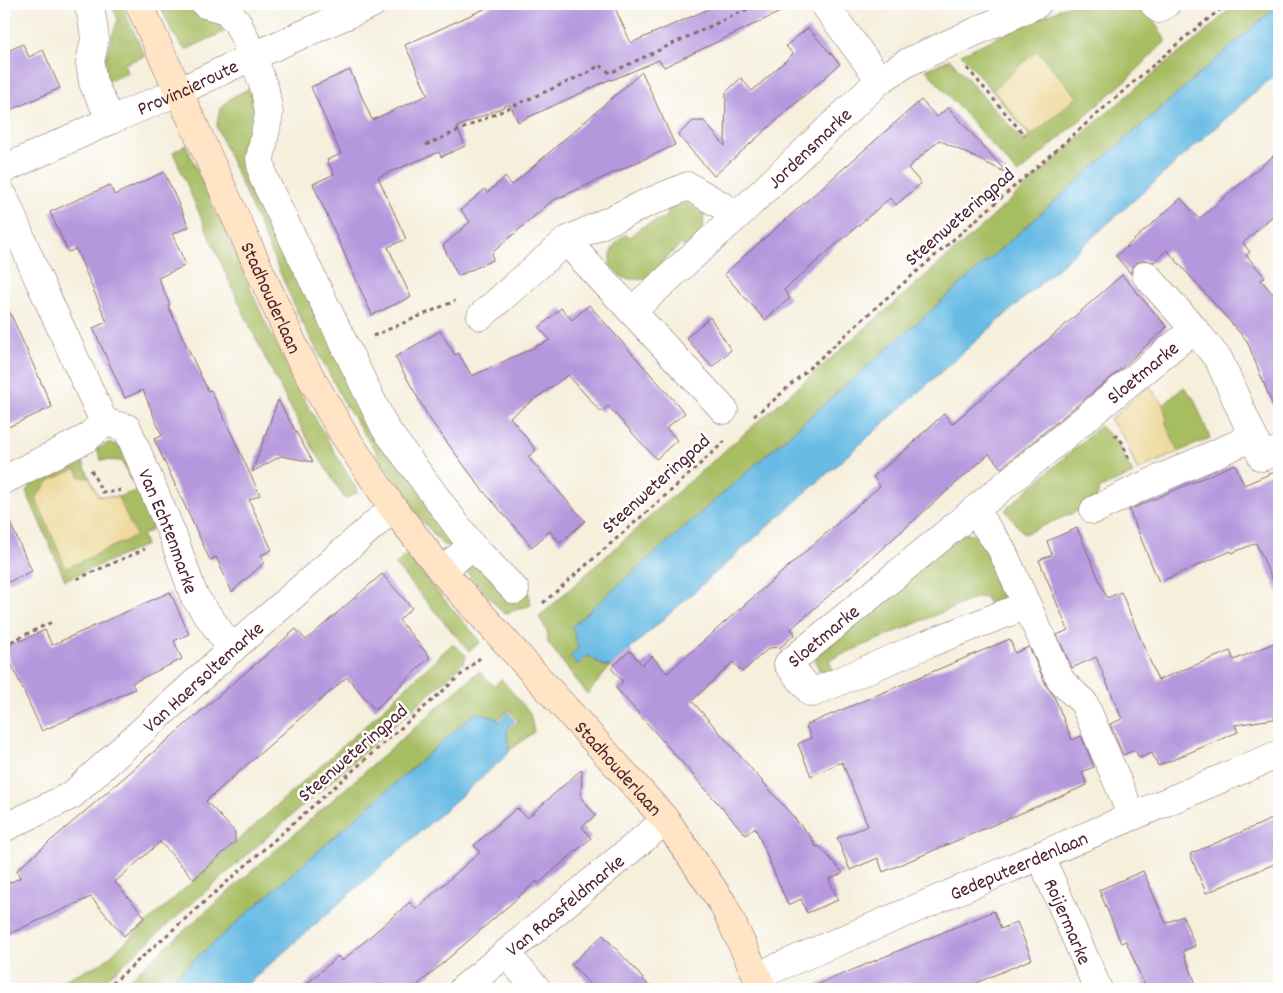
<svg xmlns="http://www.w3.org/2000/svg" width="1283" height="993" viewBox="0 0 1283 993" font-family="Dekko,sans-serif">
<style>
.green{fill:#a7bd62;stroke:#786e46}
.forest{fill:#85a458;stroke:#686242}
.sand{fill:#eeda9e;stroke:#9c7c64}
.water{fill:#68bbe4;stroke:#596d88}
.building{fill:#b597dd}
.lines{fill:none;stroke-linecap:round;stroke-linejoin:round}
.street-casing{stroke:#866869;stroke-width:29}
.secondary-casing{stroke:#866869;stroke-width:29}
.path{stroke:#866869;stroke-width:3;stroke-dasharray:4 4;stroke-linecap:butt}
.street{stroke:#fff;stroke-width:28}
.secondary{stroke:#ffe4c6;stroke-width:28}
.labels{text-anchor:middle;stroke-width:5;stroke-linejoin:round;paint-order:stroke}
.street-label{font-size:20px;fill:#4a1f2b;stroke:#fff}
</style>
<rect width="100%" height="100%" fill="#fff"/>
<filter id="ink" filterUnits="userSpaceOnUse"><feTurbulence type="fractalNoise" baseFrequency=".02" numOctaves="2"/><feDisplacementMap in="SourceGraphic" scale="10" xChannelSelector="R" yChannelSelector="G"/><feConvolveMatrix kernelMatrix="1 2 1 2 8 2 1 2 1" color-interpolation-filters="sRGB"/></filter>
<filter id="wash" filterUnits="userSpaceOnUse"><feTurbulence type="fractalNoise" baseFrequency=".0096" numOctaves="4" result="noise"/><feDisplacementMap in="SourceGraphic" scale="20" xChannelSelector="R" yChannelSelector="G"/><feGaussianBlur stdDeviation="1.12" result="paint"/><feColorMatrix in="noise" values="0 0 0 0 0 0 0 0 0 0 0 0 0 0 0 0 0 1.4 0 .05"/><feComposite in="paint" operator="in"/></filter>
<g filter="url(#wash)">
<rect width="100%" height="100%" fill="#f5efdc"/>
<path class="green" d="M111 4H121L145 56 124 64 128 73 103 83 100 65 105 58 118 19Z
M159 4H182L224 21 226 31 185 50 174 35Z
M1071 4H1143L1166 41 1131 76 1018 174 926 70 950 59 1023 141 1030 136 961 54Z
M1235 4H1279L573 626 579 648 574 660 577 665 587 655 604 666H611L587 694 548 643 547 631 539 617 666 502 986 223 1087 130 1161 67 1201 36Z
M254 87 256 113 243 153 285 252 456 539 454 547 443 545 418 516 346 406 299 316 217 128C217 102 232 96 254 87Z
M186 145 263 317 297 387 358 492 345 499C331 476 316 454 303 431 254 341 213 246 173 152Z
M685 203 704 214 703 233 685 248 681 244 660 264 664 267 648 280C628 277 624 284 610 265 610 251 614 242 626 234L629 237 640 228 668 216 667 209Z
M1149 386 1163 405 1184 387 1194 399 1210 438 1137 470 1124 437 1110 420Z
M1100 426 1117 442 1133 474 1100 488 1094 504 1024 534 1005 510Z
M109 443 126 448 139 478 131 481 122 461 101 460 97 449Z
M80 456 98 496 118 497 143 488 153 511 152 530 142 535 146 545 65 580 26 491 40 475Z
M956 534H975C992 554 1006 568 1005 595L1000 599 988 603 985 597 976 598 829 660 834 674 822 676 815 661 817 652Z
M406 555 481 642 469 651 395 565Z
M474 559 511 595 529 593 531 605 504 614 462 567Z
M452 644 466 655 464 662 451 675 95 989H76L59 982 102 963 377 715Z
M479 671 494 686 501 679 530 713 534 732 509 751 507 731 518 721 509 710 498 719 476 713 161 989H118Z"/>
<path class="forest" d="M59 982 76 989H45Z"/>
<path class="sand" d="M1037 51 1077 97 1031 136 993 90Z
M1149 386 1163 405 1167 419 1165 421 1178 452 1137 470 1124 437 1110 420Z
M76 469 80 477 90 478 98 496 118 497 136 536 66 568 36 498 49 481Z"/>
<path class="water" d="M1279 4V71L611 666H604L587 655 578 665 570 657 578 648 572 626Z
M476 712 498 719V722L508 712 515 721 506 730 507 731 509 751 506 756 242 989H161Z"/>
<g id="blocks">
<path class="building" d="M495 4H613L631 43 720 4H797L664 67 659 60 612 80 611 79 518 122 510 104 457 127 465 146 441 157 439 152 378 177 406 239 388 247 411 297 372 315 313 184 334 174 327 160 341 154 311 87 350 70 372 120 428 95 405 45Z
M808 28 840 64 714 176 678 135 693 121H704L725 146 726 92 741 78 752 91 793 54 786 46Z
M23 44 29 57 43 50 60 88 4 113V53Z
M642 72 675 145 552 201 492 253 493 260 458 276 443 246 470 222 461 210 485 189 487 193 505 177 512 185Z
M921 100 937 117 948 107 1007 173 939 140 908 168 921 183 896 205 890 198 824 255 784 290 790 298 765 320 724 274Z
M1279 151V210L1243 243 1250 252 1246 255 1265 277 1261 280 1279 301 1278 419 1247 341 1167 250 1154 262 1143 260 1136 263 1131 270V274L1116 256 1181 198 1199 219Z
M164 172 189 227 172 234 186 265 158 278 170 305 168 306 208 391 211 390 260 495 249 500 272 550 261 555 264 563 232 592 216 557 210 560 154 439 162 436 143 390 125 398 93 328 107 322 76 249 68 252 50 212 110 185 114 195Z
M1122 275 1167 327 1115 374 1001 468 989 454 791 629 795 634 781 647 769 648 742 672 733 662 692 701 811 837 816 847 819 846 843 873 829 879 838 900 807 913 801 899 788 905 755 827 746 835 616 688 623 682 611 668 630 651 642 665 652 656 667 673 880 486 873 477 915 442 914 441 944 414 952 424Z
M4 299 52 407 4 429Z
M589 305 685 413 666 428 677 440 656 459 608 406 601 412 568 375 510 417 536 450 528 457 585 521 560 543 550 531 532 547 480 487 429 418 395 357 440 331 455 355 458 353 472 376 550 340 539 328 561 308 572 320Z
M710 317 731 350 712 367 686 338Z
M278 400 313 462 281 456 252 472Z
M1235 464 1244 485 1279 470V595L1256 543 1232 553 1231 551 1159 582 1129 510Z
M4 510 32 571 4 584Z
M1077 528 1107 598 1121 592 1158 680 1230 651 1234 660 1279 641V718L1235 725 1238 732 1158 766 1152 753 1139 758 1135 750 1123 755 1110 724 1122 719 1096 657 1072 668 1057 635 1068 630 1039 560 1052 555 1047 541Z
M382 574 412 608 399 620 430 657 375 710 347 677 206 801 235 832V842L194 879 160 842 115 882 145 917 124 936 91 897 4 936V885L20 878 17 870 296 629 306 640Z
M170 592 189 634 174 641 182 659 132 683 135 689 42 731 4 648 45 630 52 645Z
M1010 639 1015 653 1029 647 1047 687 1054 696 1072 740 1081 736 1094 767 1082 772 1087 785 883 872 878 858 850 870 837 838 868 826 842 762 811 776 798 744 811 738 806 725Z
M582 769 581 798 596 815 582 827 591 838 538 884 537 881 413 989H301L338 956 342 961 410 902 416 909 480 852 474 845 517 808 527 818Z
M1279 816V862L1206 893 1190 854Z
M1143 871 1166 923 1183 916 1195 946 1183 951 1198 989H1146L1126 941 1121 943 1099 890Z
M994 911 1001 929 1017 922 1032 959 962 989H807Z
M603 935 635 969 651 989H594L571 964Z"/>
</g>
</g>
<g filter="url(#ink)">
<use href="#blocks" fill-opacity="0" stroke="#866869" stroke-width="1"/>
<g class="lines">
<g class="street-casing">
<g id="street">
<path d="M87 4 91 12 95 38 90 63 93 83 111 120"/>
<path d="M205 4 226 10 237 22 253 56 265 90 269 114 260 159 263 177 385 428 472 546 442 571"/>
<path d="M824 4 880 80 908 62 1037 4"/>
<path d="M1154 4 1159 9 1166 4"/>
<path id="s1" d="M4 169 111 120 180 91 253 56 372 4"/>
<path d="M4 197 37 276 104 422"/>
<path d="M566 241 724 410"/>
<path d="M1146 275 1194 329 1219 360 1262 457 1279 450"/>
<path id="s2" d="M632 311 738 215 880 80"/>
<path d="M481 316 566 241 647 203 688 186 738 215"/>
<path id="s3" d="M104 422 127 428 173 536 194 596 232 649"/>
<path d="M4 480 87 438 104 422"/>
<path d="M974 510 1001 548 1061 681 1084 703 1132 816"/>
<path d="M1094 510 1141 487 1253 437"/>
<path d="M472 546 515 590"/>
<path id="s4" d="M1027 605 927 644 812 693 788 664 1194 329"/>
<path id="s5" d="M4 828 72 795 232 649 393 508"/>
<path id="s6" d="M1040 855 1098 989"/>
<path d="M506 954 537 989"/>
<path id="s7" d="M757 976 1279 754"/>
<path id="s8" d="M463 989 666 820"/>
</g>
</g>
<g class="secondary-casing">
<g id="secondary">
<path id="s9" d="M139 4 298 355 344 435 393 508 442 571 666 820 723 904 763 989"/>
</g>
</g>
<path class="path" d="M4 5 7 4
M967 68 1025 136
M426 145 585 74 600 65 610 73 758 4
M373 336 455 301
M754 416 774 400 882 302 1183 39 1227 4
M1115 434 1122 442 1129 459
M91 470 102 492H114L121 490
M77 579 145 549
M543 603 674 488 725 441
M4 645 54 621
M106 989 480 658"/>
<use href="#street" class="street"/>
<use href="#secondary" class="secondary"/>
</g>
</g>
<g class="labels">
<g class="street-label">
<text dy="7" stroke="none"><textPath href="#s1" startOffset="201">Provincieroute</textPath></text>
<text dy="7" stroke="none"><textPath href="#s2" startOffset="241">Jordensmarke</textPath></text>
<text transform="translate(959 216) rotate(-41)" y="7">Steenweteringpad</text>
<text dy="7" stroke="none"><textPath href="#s9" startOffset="322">Stadhouderlaan</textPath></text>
<text dy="7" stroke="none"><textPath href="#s4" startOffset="729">Sloetmarke</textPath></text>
<text transform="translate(655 483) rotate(-42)" y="7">Steenweteringpad</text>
<text dy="7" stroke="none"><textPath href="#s3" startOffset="135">Van Echtenmarke</textPath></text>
<text dy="7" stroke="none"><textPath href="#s4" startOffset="315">Sloetmarke</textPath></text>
<text dy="7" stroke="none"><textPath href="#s5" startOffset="252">Van Haersoltemarke</textPath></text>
<text transform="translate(352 752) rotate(-41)" y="7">Steenweteringpad</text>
<text dy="7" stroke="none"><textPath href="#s9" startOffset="910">Stadhouderlaan</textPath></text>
<text dy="7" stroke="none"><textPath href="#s7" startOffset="284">Gedeputeerdenlaan</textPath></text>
<text dy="7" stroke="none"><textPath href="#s8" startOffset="132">Van Raasfeldmarke</textPath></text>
<text dy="7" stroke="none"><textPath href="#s6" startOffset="72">Roijermarke</textPath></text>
</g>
</g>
<rect width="1283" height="993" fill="none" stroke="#fff" stroke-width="20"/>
</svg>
